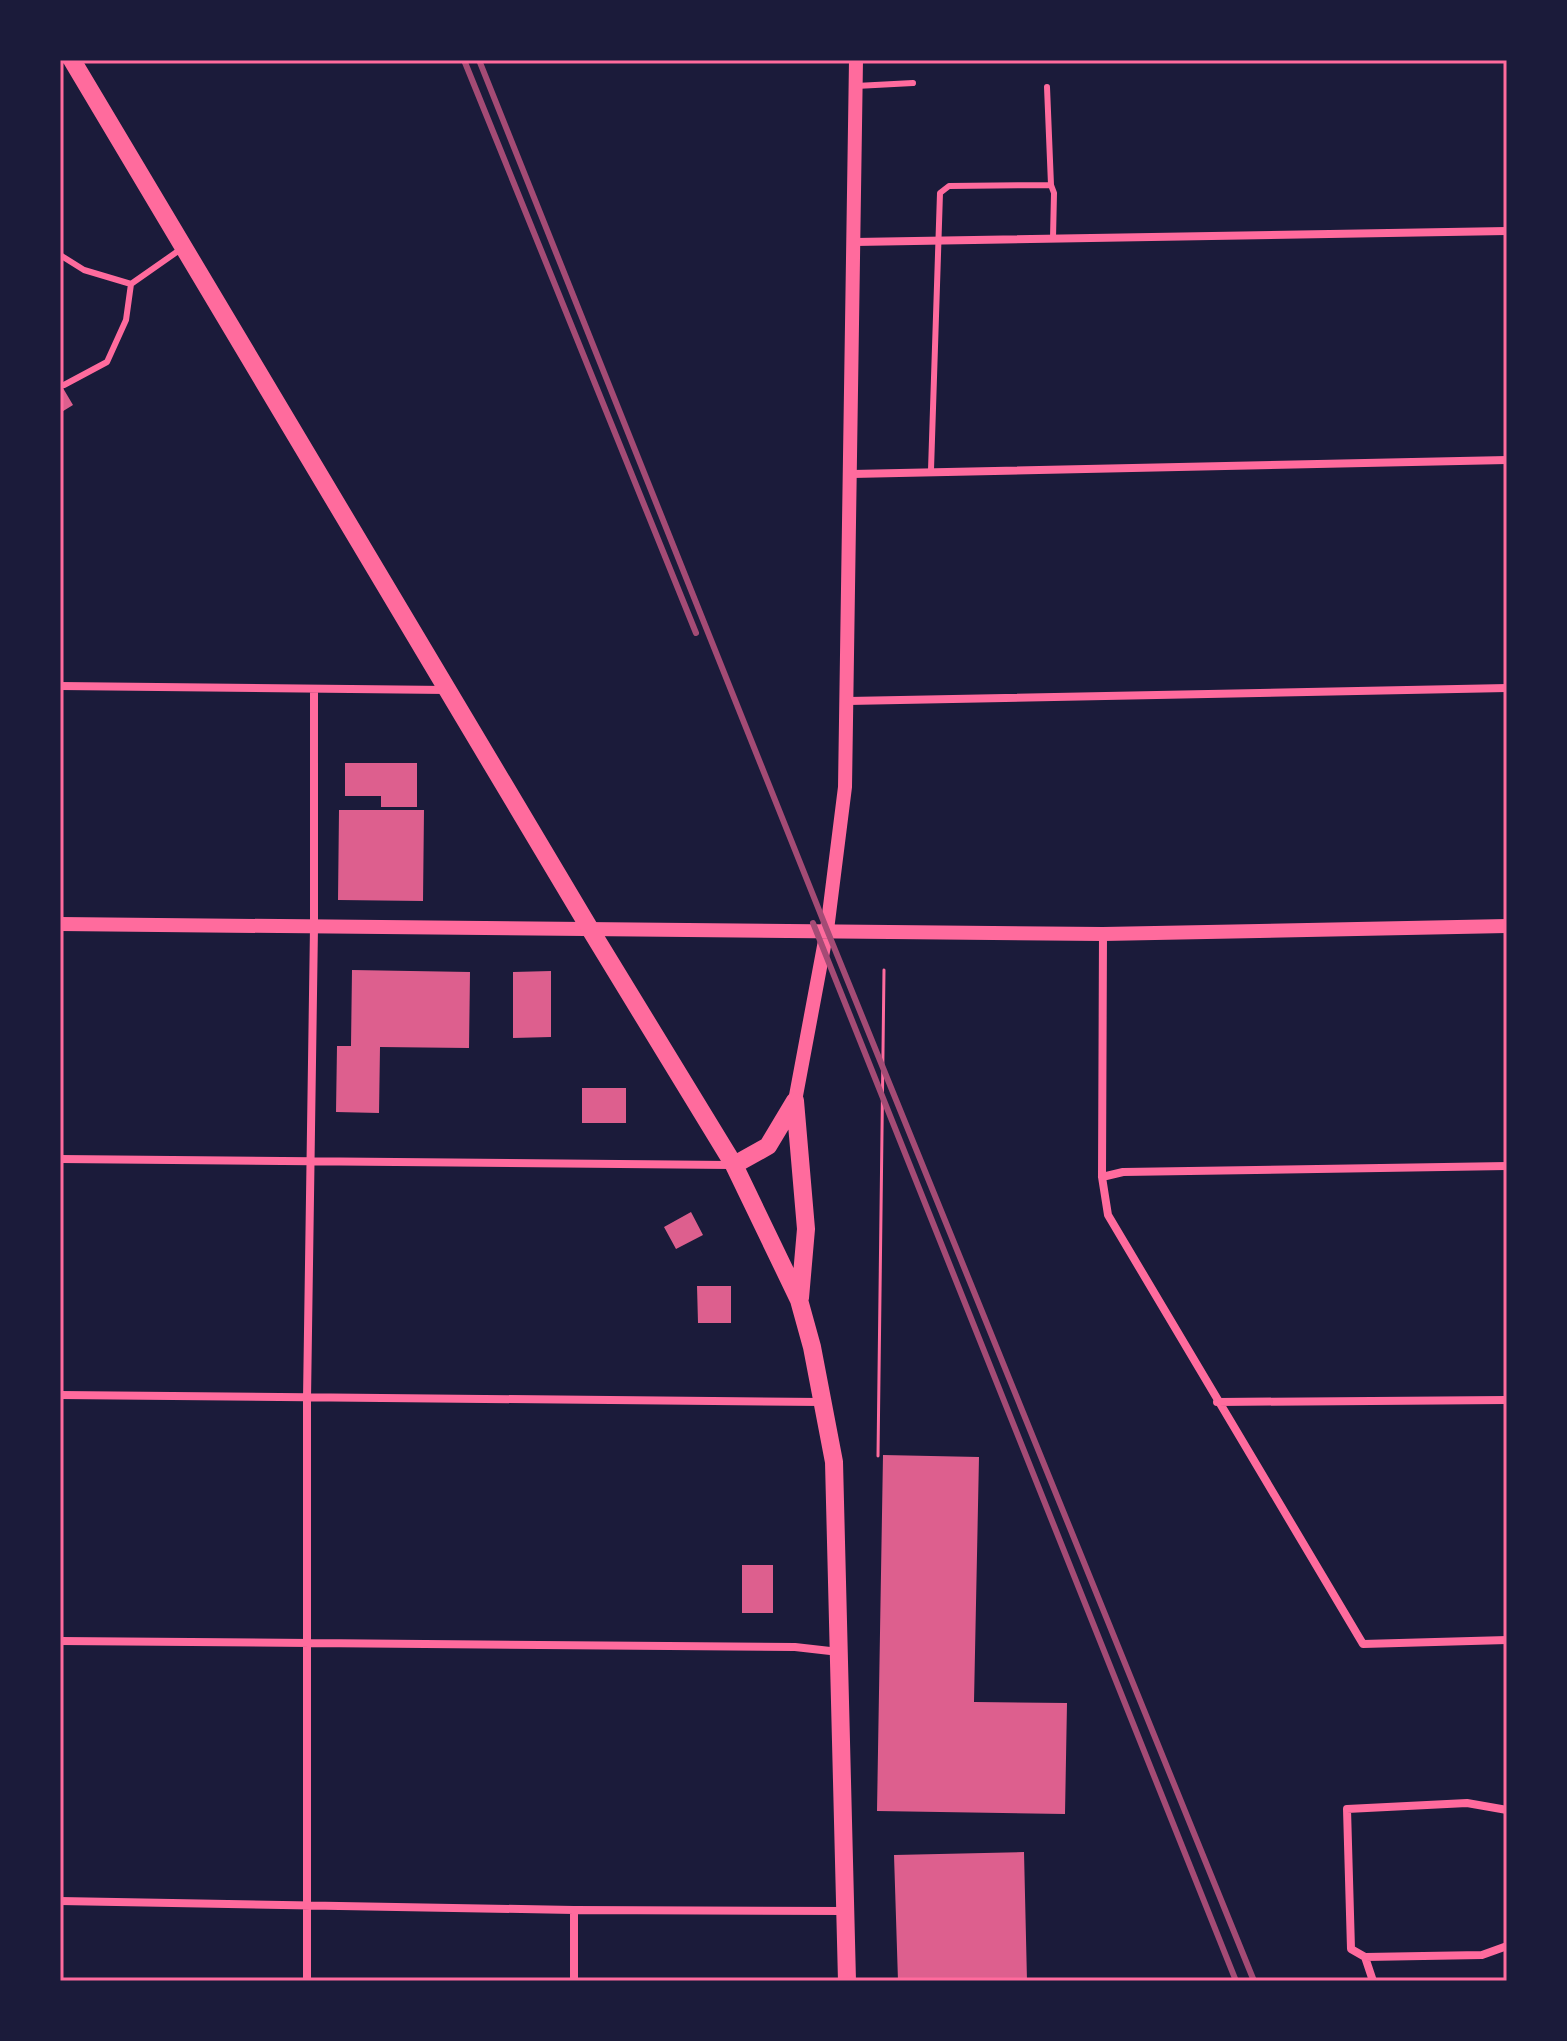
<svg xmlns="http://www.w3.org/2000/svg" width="1567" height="2041" viewBox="0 0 1567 2041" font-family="'Alegreya Sans',sans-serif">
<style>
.building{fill:#dd5f8e}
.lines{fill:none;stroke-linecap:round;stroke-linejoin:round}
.path{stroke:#ff6b9d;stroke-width:3}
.service{stroke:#ff6b9d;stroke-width:6}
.minor{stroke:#ff6b9d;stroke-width:8}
.tertiary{stroke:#ff6b9d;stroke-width:14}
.primary{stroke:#ff6b9d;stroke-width:18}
.rail{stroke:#a44b75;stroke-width:6}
.neatline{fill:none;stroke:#ff6b9d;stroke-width:3}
</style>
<rect width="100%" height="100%" fill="#1b1b3a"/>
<path class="building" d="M60 383 73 405 60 413Z
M345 763H417V807H381V796H345Z
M339 810H424L423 901 338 900Z
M352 970 470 972 469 1048 380 1047 379 1113 336 1112 337 1046H351Z
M551 971V1037L513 1038V972Z
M582 1088H626V1123H582Z
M691 1212 703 1235 676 1249 664 1227Z
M697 1286H731V1323H698Z
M883 1455 979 1457 974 1702 1067 1703 1065 1814 877 1811Z
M742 1565H773V1613H742Z
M1024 1852 1027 1981H898L894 1855Z"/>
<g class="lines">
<path class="path" d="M878 1456 884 970"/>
<path class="service" d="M856 86 913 83
M1047 87 1051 185
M60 255 84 270 131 284 181 249
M64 385 107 362 126 320 131 284
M931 470 940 193 949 186 1051 185 1054 193 1053 238"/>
<path class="minor" d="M855 242 1507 231
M852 474 1507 460
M60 686 447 690
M848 701 1507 688
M1103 934 1102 1177 1108 1215 1363 1644 1507 1640
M60 1159 731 1165
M1102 1177 1123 1172 1507 1166
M60 1395 821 1402
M1217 1402 1507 1400
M60 1641 795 1647 839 1652
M1507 1810 1467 1803 1347 1809 1351 1949 1365 1957 1482 1955 1507 1946
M60 1901 574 1910 846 1911
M574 1910V1981
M1365 1957 1373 1981
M307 1981V1399L314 927V689"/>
<path class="tertiary" d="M60 924 1103 934 1507 926
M795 1101 827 930 845 787 856 60"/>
<path class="primary" d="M72 60 590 929 734 1165 799 1300 812 1347 834 1462 847 1981
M795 1101 806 1229 800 1298
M734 1165 768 1146 795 1101"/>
<path class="rail" d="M464 60 696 633
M479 60 827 930 1254 1981
M813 923 1236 1981"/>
</g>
<rect width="1567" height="2041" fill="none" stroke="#1b1b3a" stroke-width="124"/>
<rect x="62" y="62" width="1443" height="1917" class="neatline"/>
</svg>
